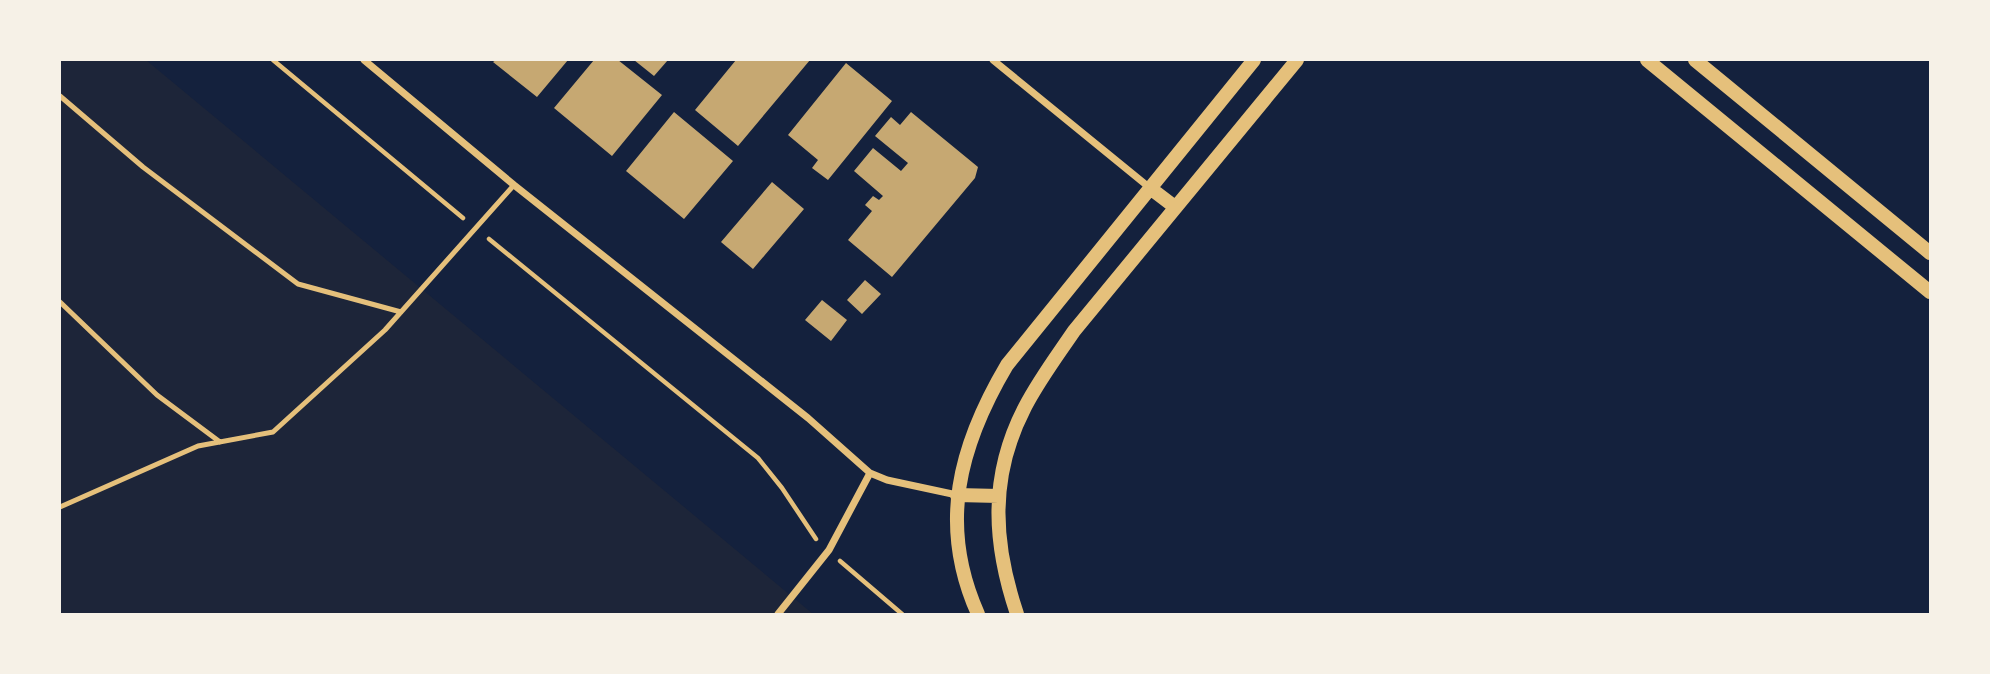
<svg xmlns="http://www.w3.org/2000/svg" width="1990" height="674" viewBox="0 0 1990 674" font-family="'PT Sans Narrow',sans-serif">
<style>
.green{fill:#1d2539}
.building{fill:#c6a872}
.lines{fill:none;stroke-linecap:round;stroke-linejoin:round}
.path{stroke:#e5c07b;stroke-width:4.5}
.service{stroke:#e5c07b;stroke-width:5}
.minor{stroke:#e5c07b;stroke-width:7}
.secondary{stroke:#e5c07b;stroke-width:14}
</style>
<rect width="100%" height="100%" fill="#14213d"/>
<path class="green" d="M60 60H146L813 614H60Z"/>
<path class="building" d="M496 60H568L537 97 493 62Z
M594 60H618L662 95 612 156 554 108Z
M634 60H668L654 76Z
M736 60H810L738 146 695 110Z
M846 63 892 101 828 180 812 168 818 160 788 135Z
M674 112 733 161 684 219 626 171Z
M911 112 978 167 975 178 892 277 848 240 872 211 865 205 873 196 879 200 883 196 854 171 873 148 901 171 908 163 875 136 891 117 900 125Z
M772 182 804 209 753 269 721 242Z
M865 280 881 294 862 314 847 300Z
M822 300 847 320 831 341 805 320Z"/>
<g class="lines">
<path class="path" d="M273 60 463 218
M489 239 758 458 782 488 816 539
M840 561 902 614"/>
<path class="service" d="M60 96 143 167 298 284 401 312
M60 302 157 395 220 442
M60 507 198 446 273 432 385 330 514 185"/>
<path class="minor" d="M364 60 514 185 808 418 870 473 887 480 957 495
M993 60 1150 188
M778 614 829 550 870 473"/>
<path class="secondary" d="M1647 60 1930 292
M1695 60 1930 253
M1150 188 1175 207
M957 495 999 496
M978 614C938 525 959 446 1007 365L1254 60
M1017 614C993 543 989 476 1025 407 1039 380 1057 356 1074 331L1297 60"/>
</g>
<rect width="1990" height="674" fill="none" stroke="#f6f1e7" stroke-width="122"/>
</svg>
